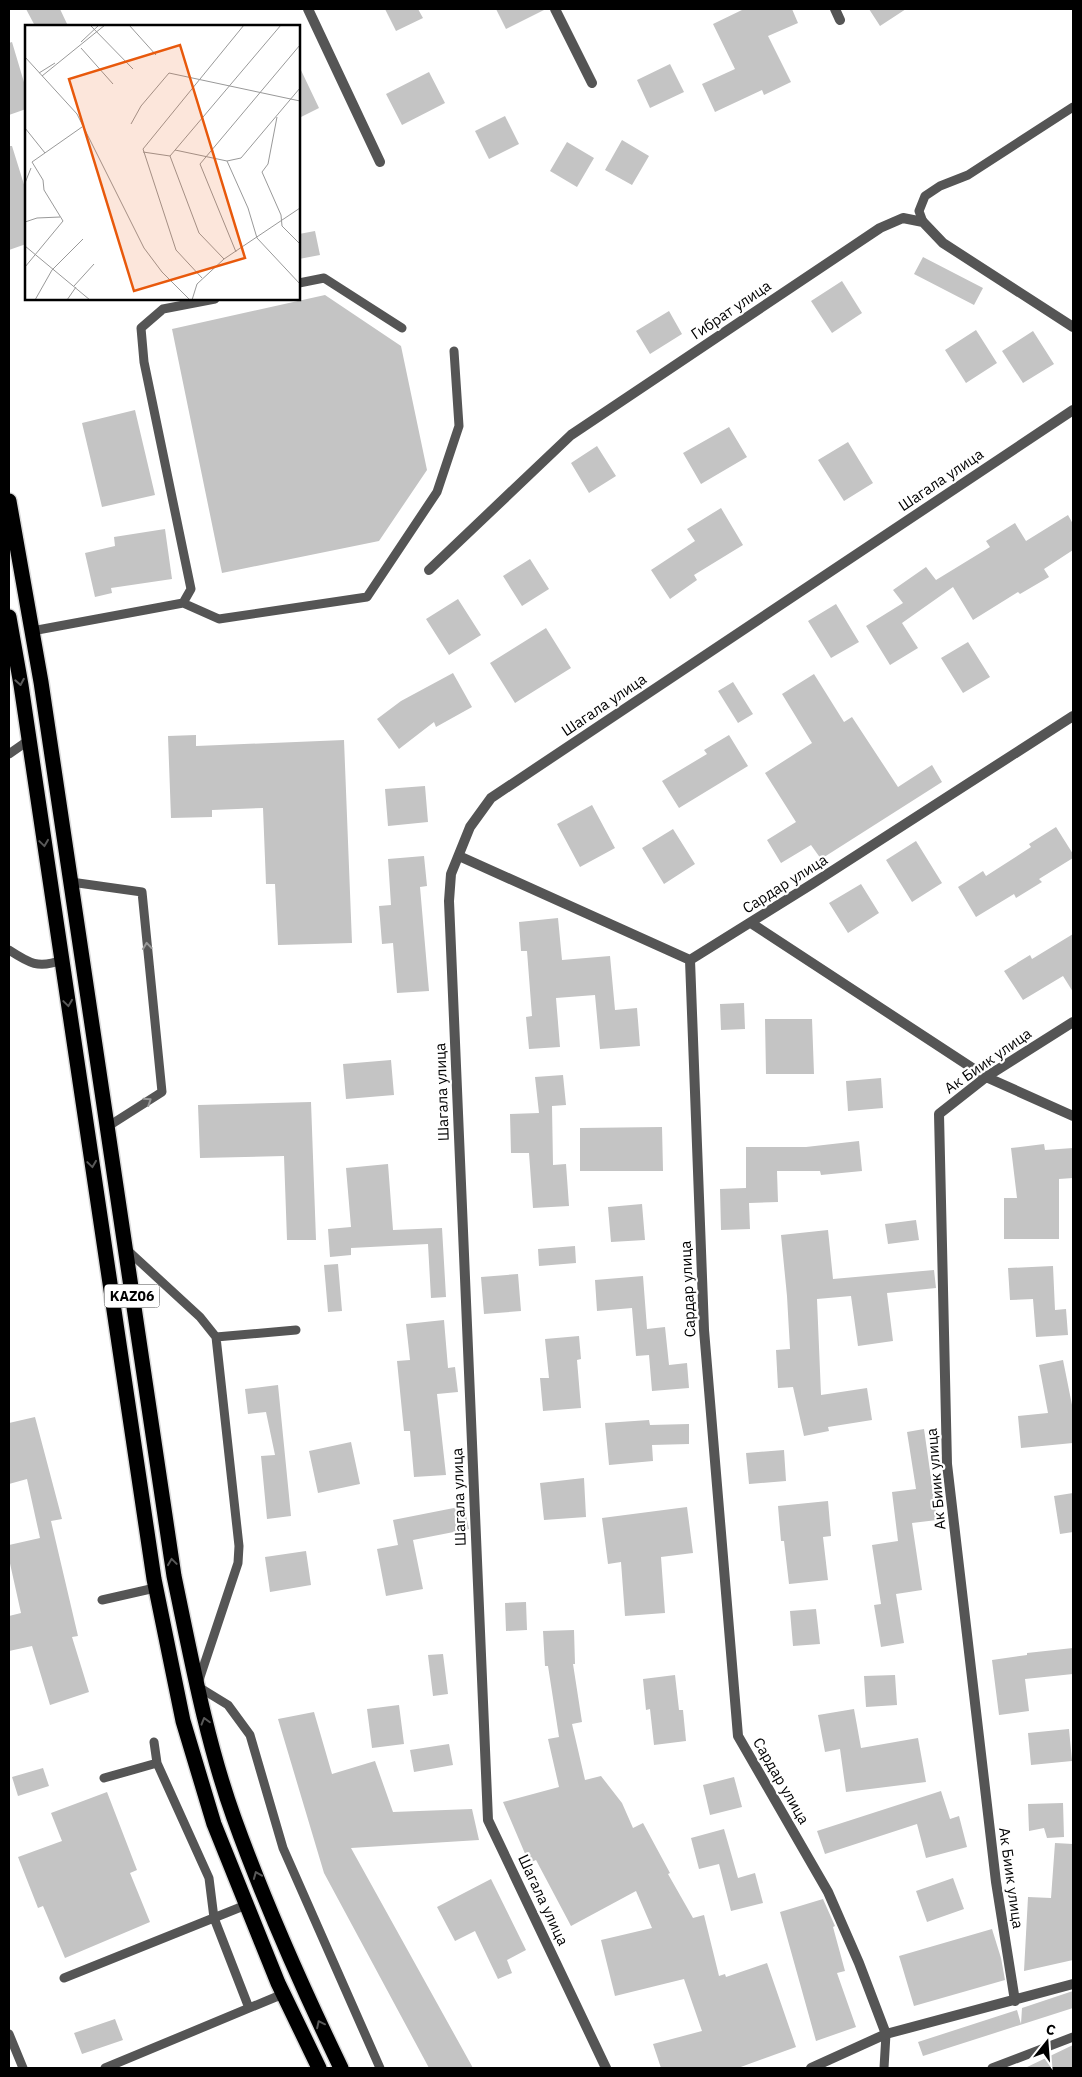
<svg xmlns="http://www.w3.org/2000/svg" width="1082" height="2077" viewBox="0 0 1082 2077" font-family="'IBM Plex Sans',sans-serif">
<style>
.building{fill:#c4c4c4}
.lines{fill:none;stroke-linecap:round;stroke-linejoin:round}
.highway-casing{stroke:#dbdbdb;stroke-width:18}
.lane{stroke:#555;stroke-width:9}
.street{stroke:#555;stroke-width:10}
.highway{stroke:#000;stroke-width:15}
.oneway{stroke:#595959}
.oneway2{stroke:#999}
.labels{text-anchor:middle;stroke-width:4.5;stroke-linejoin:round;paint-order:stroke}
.shield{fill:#fff;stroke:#4c4c4c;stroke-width:1}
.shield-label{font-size:14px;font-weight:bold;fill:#000}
.street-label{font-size:15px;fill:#000;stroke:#fff}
.inset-road{fill:none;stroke:#999;stroke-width:1}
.view{fill:#e8590c;fill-opacity:0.15;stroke:#e8590c;stroke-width:2.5}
.inset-edge{fill:none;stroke:#000;stroke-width:2.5}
</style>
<rect width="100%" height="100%" fill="#fff"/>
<path class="building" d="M26 9H60L68 26H35Z
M385 9H418L423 18 396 31Z
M496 9H546L506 29Z
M744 9H792L798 23 768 36 791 82 764 95 762 90 715 112 702 84 735 69 713 24Z
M869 9H906L880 26Z
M12 42 26 89V109L9 115V43Z
M670 64 684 92 650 108 637 80Z
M299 66 319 108 299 118Z
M429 72 445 103 402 125 386 94Z
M505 116 519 144 489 159 475 131Z
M622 140 649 156 632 185 605 170Z
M567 142 594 158 577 187 550 171Z
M9 146H12L26 191V244L9 250Z
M315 231 320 255 299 259V234Z
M923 257 983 288 974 305 914 274Z
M842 281 862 313 832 333 811 301Z
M325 295 401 346 427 470 379 541 222 573 172 329Z
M669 311 682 334 650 354 636 331Z
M976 330 997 363 966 383 945 350Z
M1033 331 1054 364 1023 383 1002 351Z
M135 410 155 495 102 507 82 423Z
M729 427 747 457 701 484 683 453Z
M848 442 873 483 844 501 818 460Z
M597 446 616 476 589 493 571 463Z
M721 508 743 545 694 575 697 580 670 599 651 570 695 541 687 529Z
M1068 515 1073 524V550L1044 569 1049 577 1020 594 1018 592 973 620 953 587 902 623 918 648 890 665 866 626 903 603 893 590 926 567 936 580 990 547 986 541 1015 523 1026 541Z
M165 529 172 579 111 588 112 593 95 597 85 553 115 546 114 537Z
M530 559 549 589 522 606 503 576Z
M458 599 481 635 449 655 426 619Z
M836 604 859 642 831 658 808 621Z
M546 628 571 668 515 703 490 663Z
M968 642 990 677 963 693 941 658Z
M453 673 472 707 436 727 434 722 399 749 377 719 401 701Z
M814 674 844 722 852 717 898 787 932 765 942 782 821 859 811 845 781 863 767 840 796 822 765 773 812 743 782 694Z
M733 682 753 714 738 723 718 691Z
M196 735V746L344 740 352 943 278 945 275 884H266L263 808 212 810V817L171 818 168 736Z
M729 735 748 766 679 808 662 781 707 754 704 750Z
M425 786 428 822 388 826 385 789Z
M592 805 615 848 580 867 557 824Z
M1056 827 1073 854V858L1039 879 1042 882 1016 898 1014 894 976 917 958 887 983 871 986 876 1031 847 1029 844Z
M673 829 695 864 664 884 642 848Z
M916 841 942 883 912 902 886 860Z
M424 856 427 886 420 887 429 991 397 993 393 943 382 944 379 906 391 905 388 859Z
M861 884 879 913 848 933 829 903Z
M558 918 562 960 610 956 615 1010 637 1008 640 1046 600 1049 595 995 556 998 560 1047 529 1049 526 1017 532 1016 527 951H521L519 922Z
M1073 934V992L1063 976 1023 1000 1004 971 1030 955 1032 959Z
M744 1003 745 1029 721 1030 720 1004Z
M765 1019H812L814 1074H766Z
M391 1060 394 1095 346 1099 343 1064Z
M563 1075 566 1105 552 1106 553 1165 566 1164 569 1206 533 1208 529 1153H511L510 1114 539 1113 535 1077Z
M881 1078 883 1108 848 1111 846 1081Z
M311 1102 316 1240H287L284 1156 200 1158 198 1105Z
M662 1127 663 1171H580V1128Z
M859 1141 862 1171 821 1175 820 1171H777L778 1202 749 1203 750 1229 721 1230 720 1189 746 1188V1147H806Z
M1044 1144 1045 1150 1073 1148V1178L1059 1179V1239H1004V1198H1017L1011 1148Z
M388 1164 393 1230 442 1228 446 1297 431 1298 428 1244 351 1248V1255L330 1257 328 1229 351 1227 346 1168Z
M642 1204 645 1240 611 1242 608 1207Z
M916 1220 919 1240 888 1244 885 1224Z
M828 1230 833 1279 934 1270 936 1288 887 1293 893 1341 858 1346 851 1296 817 1299 821 1395 867 1388 872 1420 828 1427 829 1431 804 1436 793 1387 778 1388 776 1350 790 1349 787 1296 781 1235Z
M575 1246 576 1263 539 1266 538 1249Z
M338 1264 342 1311 328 1312 324 1265Z
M1053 1266 1055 1310 1066 1309 1068 1335 1036 1337 1033 1299 1010 1300 1008 1268Z
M518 1274 521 1311 484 1314 481 1277Z
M643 1276 647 1329 665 1327 669 1365 687 1363 689 1388 652 1391 649 1355 636 1356 632 1308 597 1311 595 1280Z
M444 1320 448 1368 455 1367 458 1392 437 1394 446 1475 414 1477 410 1431H404L397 1361 410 1360 406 1324Z
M579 1336 581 1359 577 1360 581 1408 543 1411 540 1378H549L545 1339Z
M1063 1360 1073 1410V1443L1021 1448 1018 1416 1048 1413 1039 1365Z
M278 1385 291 1516 267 1519 261 1456 275 1455 266 1412 248 1414 245 1389Z
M35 1417 62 1519 51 1521 78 1636 72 1637 89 1692 50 1705 32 1646 9 1651V1616L21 1613 9 1559V1545L40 1538 27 1479 9 1484V1423Z
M649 1420 650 1425 689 1424V1444L652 1445 653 1461 609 1465 605 1423Z
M924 1429 937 1520 912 1523 922 1590 896 1594 904 1643 881 1647 874 1605 881 1604 872 1545 898 1541 892 1492 916 1489 907 1432Z
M351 1442 360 1484 318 1493 309 1451Z
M784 1450 786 1481 749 1484 746 1453Z
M584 1478 586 1517 544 1520 540 1483Z
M1073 1493V1532L1060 1534 1054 1496Z
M828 1501 831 1536 823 1537 828 1580 789 1584 784 1541H781L778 1506Z
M464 1506 469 1529 413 1540 423 1589 386 1596 377 1549 398 1545 393 1520Z
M687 1507 693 1553 661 1557 665 1613 625 1616 621 1562 608 1564 602 1518Z
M306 1551 311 1585 270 1592 265 1557Z
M526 1602 527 1630 506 1631 505 1603Z
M816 1609 820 1644 793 1646 790 1611Z
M574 1630 575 1664H573L582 1722 572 1724 585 1780 601 1776 622 1803 633 1828 643 1823 670 1873 668 1874 693 1918 704 1915 719 1976 725 1974 726 1977 767 1963 796 2047 738 2068H661L653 2044 702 2031 684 1979 615 1996 601 1940 652 1928 636 1891 571 1926 536 1860 529 1863 503 1802 559 1787 548 1739 559 1737 548 1666H545L543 1631Z
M1073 1648V1674L1025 1679 1029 1711 999 1715 992 1660 1027 1655V1653Z
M443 1654 448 1694 433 1696 428 1655Z
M675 1675 679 1710H683L686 1741 654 1745 650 1709 646 1710 643 1679Z
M895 1675 897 1705 866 1707 864 1676Z
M399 1705 404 1744 372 1748 367 1709Z
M854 1709 861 1748 918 1738 926 1782 846 1792 840 1749 825 1752 818 1715Z
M314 1712 332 1774 375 1761 393 1812 472 1809 479 1840 351 1848 473 2068H429L324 1873 278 1719Z
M1069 1729 1072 1761 1031 1765 1028 1733Z
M449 1744 453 1765 414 1772 410 1750Z
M43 1768 49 1786 18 1796 12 1777Z
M734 1777 742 1807 710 1815 703 1785Z
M941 1791 950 1819 959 1816 967 1847 926 1858 917 1824 825 1854 817 1831Z
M107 1792 137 1870 130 1873 150 1922 65 1958 43 1906 38 1908 18 1857 62 1841 51 1813Z
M1063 1803 1064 1837 1047 1838 1044 1828 1029 1831 1028 1804Z
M724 1829 738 1878 755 1873 763 1903 731 1911 719 1864 699 1869 691 1838Z
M1055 1843 1073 1844V1960L1024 1971 1028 1897 1051 1898Z
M953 1878 964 1909 927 1922 916 1891Z
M491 1879 526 1950 507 1960 512 1973 498 1979 475 1931 455 1941 437 1907Z
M823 1899 835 1926 833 1927 845 1971 837 1973 856 2027 816 2041 780 1912Z
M992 1929 1001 1958 1005 1980 914 2006 899 1956Z
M1073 1991V2008L923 2056 918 2042 1017 2010 1021 2024 1022 2008Z
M115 2019 123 2040 82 2054 74 2033Z
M1073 2045V2068H1025Z"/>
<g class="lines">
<g class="highway-casing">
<path id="highway" d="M9 501 41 682 174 1576C191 1657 206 1740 234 1818 265 1904 302 1987 341 2068
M9 617 21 685 154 1579 183 1721 214 1824 278 1983 319 2068"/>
</g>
<path class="lane" d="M923 222 919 211 925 196 940 186 968 175 1073 107
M299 283 324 278 402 328
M183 603 219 619 367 597 437 492 459 426 454 351
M32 631 183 603 191 589 144 362 141 328 163 309 215 299
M9 754 29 740
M71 882 142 892 162 1092 107 1127
M9 950C29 963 38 969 62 960
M125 1248 200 1317 216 1337 239 1546 238 1563 197 1686 228 1705 250 1735 283 1848 380 2068
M216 1337 296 1330
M102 1600 155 1588
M154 1742 157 1763 209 1878 214 1918 249 2008
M104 1778 157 1763
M64 1978 246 1905
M9 2034 23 2068
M105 2068 283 1994
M884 2068 886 2034
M992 2068 1073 2037"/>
<path class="street" d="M308 9 380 162
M555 9 592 83
M835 9 840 20
M429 570 571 435 880 228 903 218 923 222 943 243 1073 327
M459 856 690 960
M751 923 986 1077 1073 1116
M1015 2001 996 1882 947 1464 939 1114 986 1077 1073 1022
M886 2034 859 1963 828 1892 738 1736 704 1330 690 960 812 884 1073 716
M606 2068 488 1820 449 901 451 874 470 827 491 798 1073 410
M811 2068 886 2034 1073 1984"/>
<use href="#highway" class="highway"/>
</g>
<defs><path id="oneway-chevron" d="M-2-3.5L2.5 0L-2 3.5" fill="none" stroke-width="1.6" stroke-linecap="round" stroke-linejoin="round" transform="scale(1.25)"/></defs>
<g class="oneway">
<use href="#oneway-chevron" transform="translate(20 682) rotate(80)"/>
<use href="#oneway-chevron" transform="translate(44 843) rotate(82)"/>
<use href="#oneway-chevron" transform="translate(68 1003) rotate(82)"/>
<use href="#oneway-chevron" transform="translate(92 1164) rotate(82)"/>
<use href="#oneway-chevron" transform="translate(172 1562) rotate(-98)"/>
<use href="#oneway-chevron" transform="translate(205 1721) rotate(-106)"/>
<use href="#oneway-chevron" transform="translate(257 1875) rotate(-112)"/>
<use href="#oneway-chevron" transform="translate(320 2024) rotate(-116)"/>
</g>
<g class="oneway2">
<use href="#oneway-chevron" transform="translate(147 946) rotate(-96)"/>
<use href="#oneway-chevron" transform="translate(148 1101) rotate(-33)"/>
</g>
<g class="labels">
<rect class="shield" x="104.5" y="1284.5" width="55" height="23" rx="4"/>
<g class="shield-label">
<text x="132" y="1301">KАZ06</text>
</g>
<g class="street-label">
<text transform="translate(731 310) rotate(-34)" y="5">Гибрат улица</text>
<text transform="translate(941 480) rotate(-34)" y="5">Шагала улица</text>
<text transform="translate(604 705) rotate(-34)" y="5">Шагала улица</text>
<text transform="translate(785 884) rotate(-32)" y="5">Сардар улица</text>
<text transform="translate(988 1061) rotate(-35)" y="5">Ак Биик улица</text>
<text transform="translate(442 1092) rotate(-92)" y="5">Шагала улица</text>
<text transform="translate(688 1289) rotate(-93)" y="5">Сардар улица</text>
<text transform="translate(936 1479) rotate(-95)" y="5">Ак Биик улица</text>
<text transform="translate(459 1497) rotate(-92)" y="5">Шагала улица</text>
<text transform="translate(781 1781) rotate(60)" y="5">Сардар улица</text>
<text transform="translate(1011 1878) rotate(82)" y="5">Ак Биик улица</text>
<text transform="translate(543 1900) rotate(65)" y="5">Шагала улица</text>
</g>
</g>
<g transform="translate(25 25)">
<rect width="275" height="275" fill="#fff"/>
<path class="inset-road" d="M65 0 108 44M104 0 131 30M56 17 74 0M56 23 88 59M0 32 52 89 119 223 137 247 165 275M14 48 30 38M17 51 80 0M252 92 243 139 237 147 256 190 257 201 275 219M106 99 116 81 144 48 275 76M0 103 20 128M150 125 202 136 216 133 275 63M118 127 145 131M202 136 223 183 232 213 275 259M0 158 6 143M0 197 12 193 35 192M0 221 65 275M211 227 175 139 275 20M199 234 174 208 145 131 256 0M0 242 38 196 19 165 18 155 7 137 57 102M177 253 151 225 118 124 219 0M49 261 69 239M10 275 27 245 58 214M42 275 51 262M167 275 172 259 199 234 275 183"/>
<path class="view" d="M155 20 220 233 109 266 44 54Z"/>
<rect width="275" height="275" class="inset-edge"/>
</g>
<rect width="1082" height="2077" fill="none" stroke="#000000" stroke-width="20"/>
<g transform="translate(1047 2042) rotate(17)" stroke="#ffffff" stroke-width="4" paint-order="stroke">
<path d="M0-4L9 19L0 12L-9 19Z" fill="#000000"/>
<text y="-8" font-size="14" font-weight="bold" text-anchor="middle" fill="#000000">С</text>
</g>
</svg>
